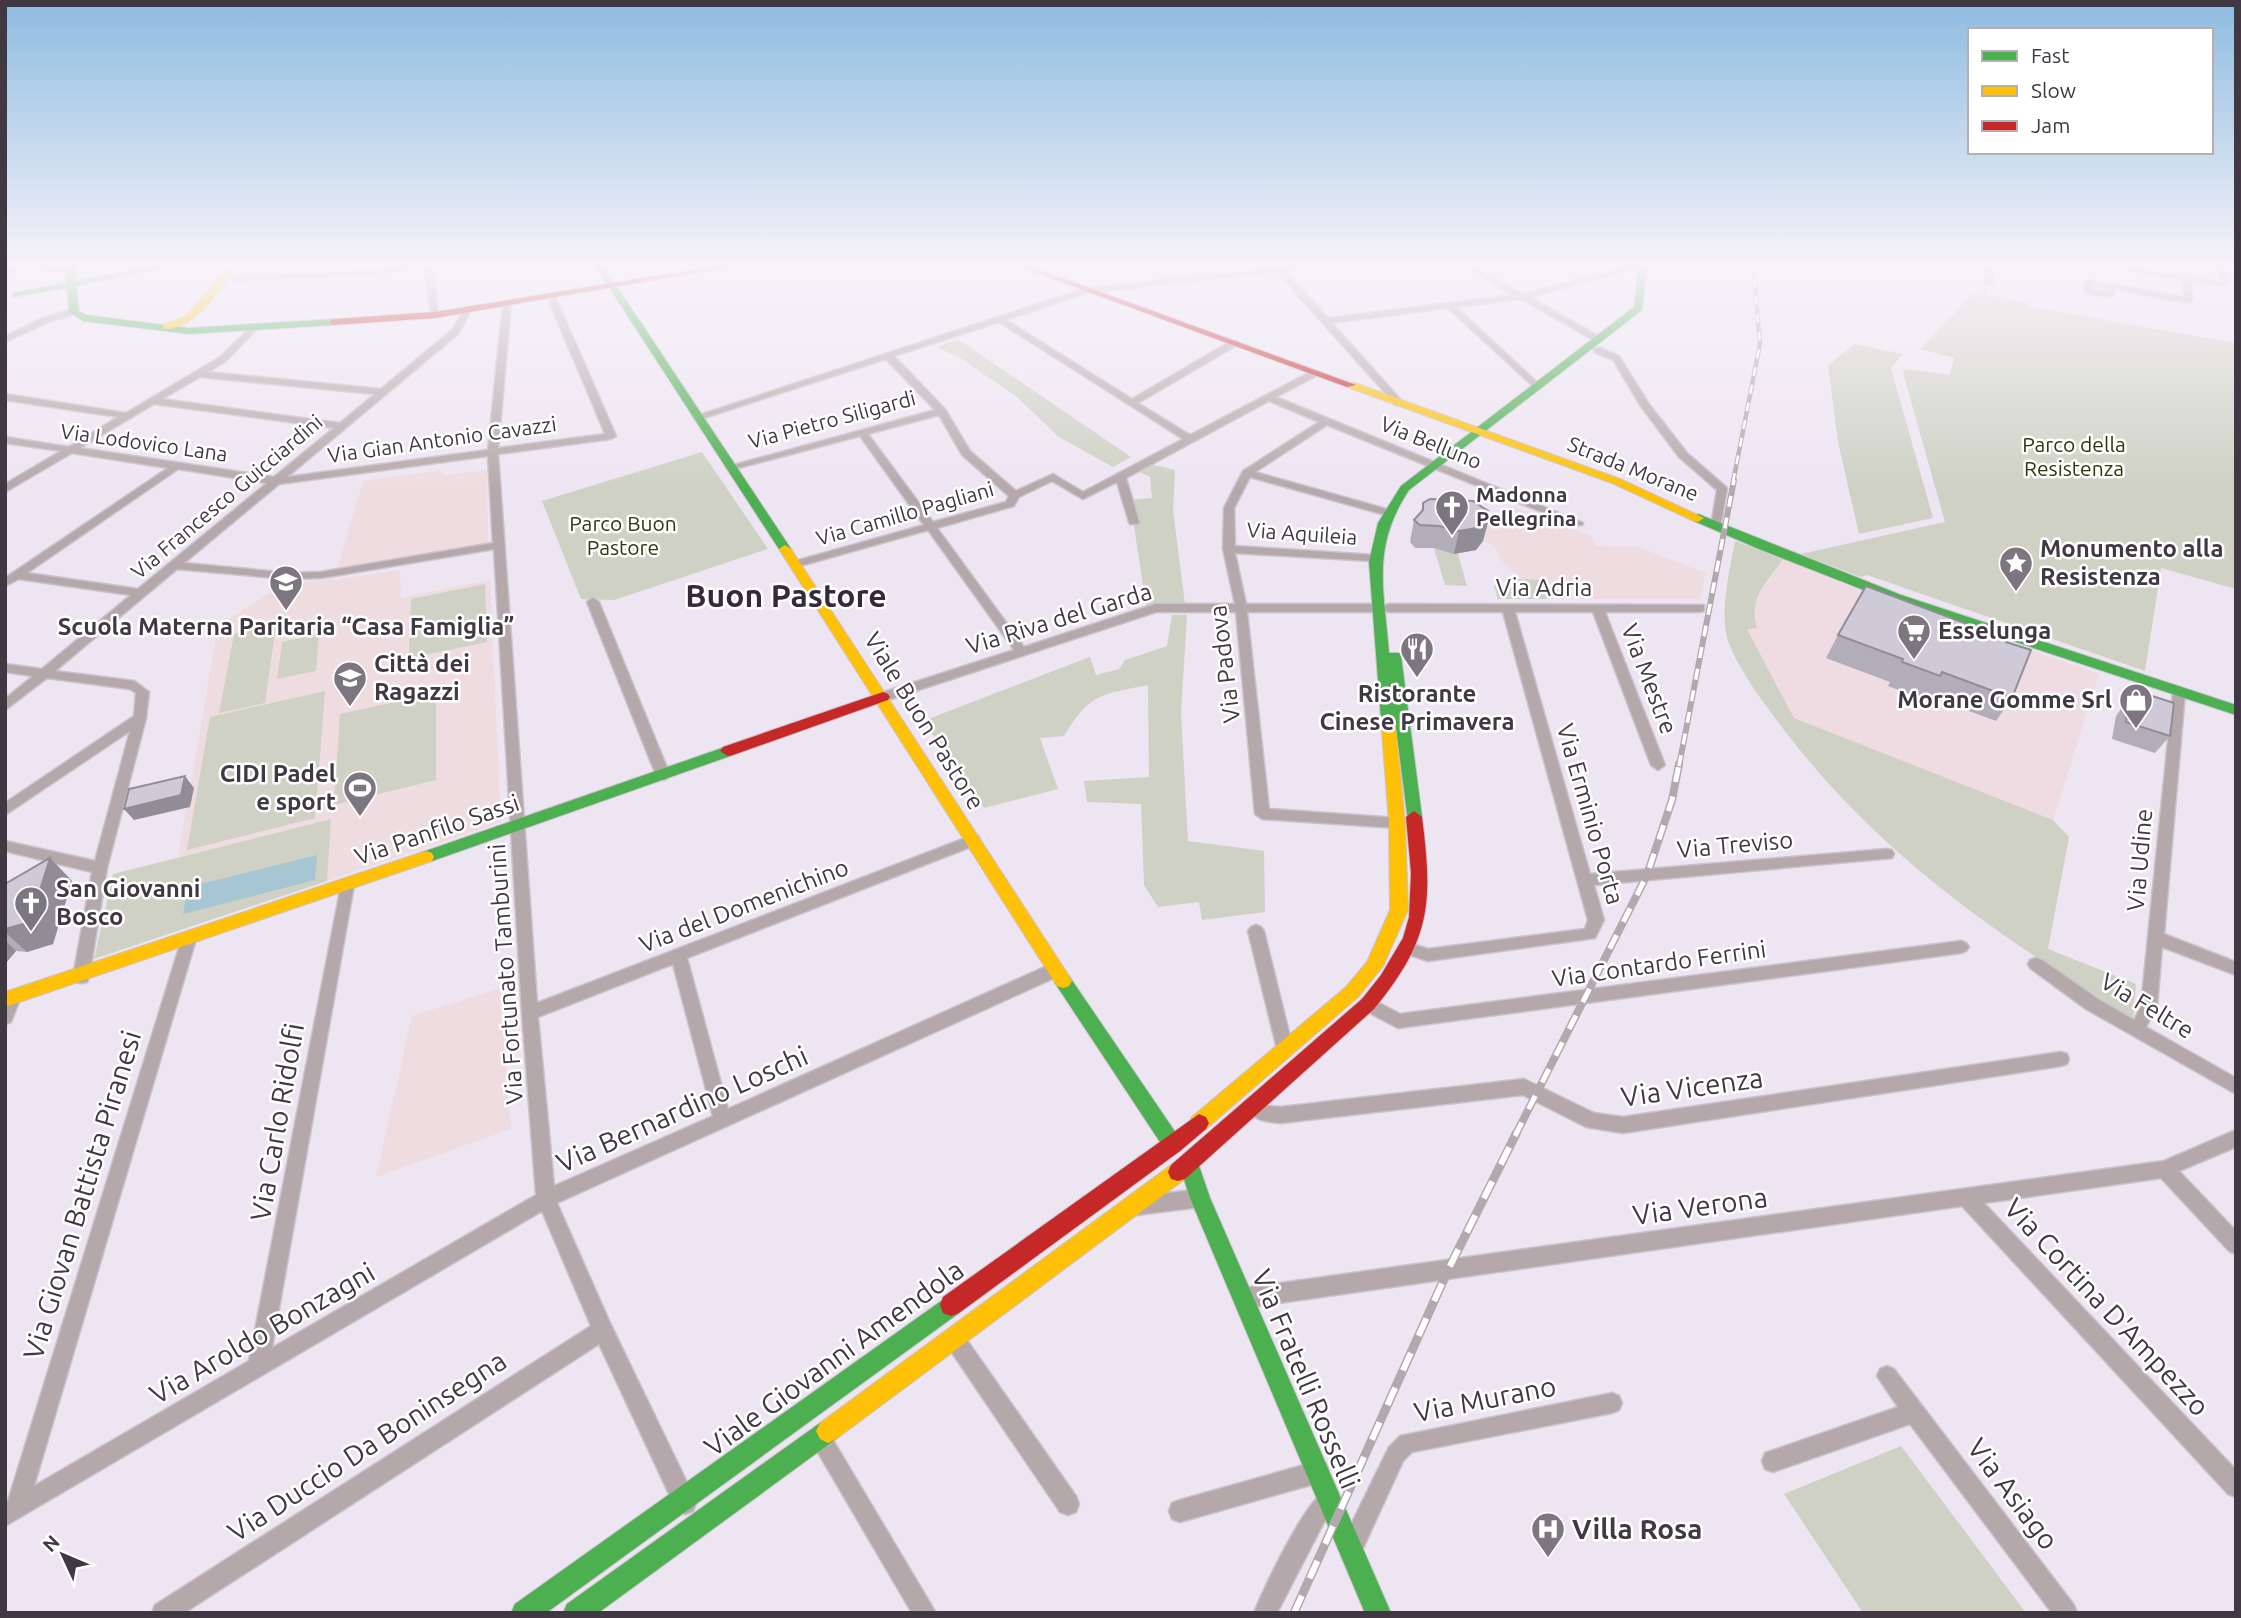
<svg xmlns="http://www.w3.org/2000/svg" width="2241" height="1618" viewBox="0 0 2241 1618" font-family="Ubuntu,sans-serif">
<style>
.commercial{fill:#efdce2}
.education{fill:#efdce0}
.green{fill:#ced1c4}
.water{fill:#a6c6d4}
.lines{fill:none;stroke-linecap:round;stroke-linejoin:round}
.street-casing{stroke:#cac3ce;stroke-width:3}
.fast-casing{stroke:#cac3ce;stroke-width:2}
.slow-casing{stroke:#cac3ce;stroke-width:2}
.jam-casing{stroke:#cac3ce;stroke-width:2}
.street{fill:#b5a8aa;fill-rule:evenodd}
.fast{fill:#4caf50;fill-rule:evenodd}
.slow{fill:#ffc107;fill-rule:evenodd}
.jam{fill:#c62828;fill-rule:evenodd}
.rail-far3-casing{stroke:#b2a9ae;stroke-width:4.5}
.rail-far2-casing{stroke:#b2a9ae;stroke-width:6}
.rail-far1-casing{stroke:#b2a9ae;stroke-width:8}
.rail-casing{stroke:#b2a9ae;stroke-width:9}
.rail-far3{stroke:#fff;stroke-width:2.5;stroke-dasharray:9;stroke-linecap:butt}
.rail-far2{stroke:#fff;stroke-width:3.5;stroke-dasharray:11;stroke-linecap:butt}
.rail-far1{stroke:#fff;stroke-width:5;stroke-dasharray:15;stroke-linecap:butt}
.rail{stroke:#fff;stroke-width:6;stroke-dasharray:19;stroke-linecap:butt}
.wall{fill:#b1aeb9}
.shaded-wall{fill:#908d96}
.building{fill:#cecad7;stroke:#908d96;stroke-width:2}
.labels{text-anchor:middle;stroke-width:5;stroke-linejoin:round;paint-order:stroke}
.far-street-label{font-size:21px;fill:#403943;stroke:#fff}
.far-park-label{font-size:21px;fill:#2b390b;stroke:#fff}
.far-poi-label{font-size:21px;font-weight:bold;fill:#403943;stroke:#fff;text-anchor:start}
.poi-label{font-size:24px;font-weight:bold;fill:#403943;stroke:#fff;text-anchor:start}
.street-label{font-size:24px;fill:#403943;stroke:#fff}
.near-street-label{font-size:28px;fill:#403943;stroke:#fff}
.near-poi-label{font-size:28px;font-weight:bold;fill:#403943;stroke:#fff;text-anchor:start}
.district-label{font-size:32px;font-weight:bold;fill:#36293c;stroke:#fff}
</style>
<rect width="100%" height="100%" fill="#eee5f2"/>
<path class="commercial" d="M1783 559 1841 583 2099 674 2053 820 1794 718 1747 628 1755 601Z"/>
<path class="education" d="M442 470V474L446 475 487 470 488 544 337 569 363 481Z
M1511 506 1591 536 1597 546 1638 547 1706 573 1701 599H1498L1494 585H1509L1516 579 1515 574 1498 557 1496 546 1483 541 1480 532Z
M400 570 401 598 490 580 501 822 327 881 331 819 178 857 218 626 285 583 333 580Z
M500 988 511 1129 376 1177 412 1016Z"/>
<path class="green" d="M89 264H162L105 273 83 271V266Z
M1986 288V295L2030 303V307L2236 343V589L2161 568 2145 671 1867 575 1861 577 1801 554 1945 522 1903 373 1905 369 1950 375 1954 358 1920 349 1972 295Z
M958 339 1131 457 1113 467 1059 437 1017 397 959 357 936 347Z
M1854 344 1903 354 1891 368 1933 518 1859 534 1838 442 1828 366Z
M702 452 768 549 614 600 581 599 542 501Z
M1146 463 1175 470 1173 511 1185 604 1146 605 1130 500 1152 498 1150 477 1137 471Z
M1735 541 1783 559C1766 585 1748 597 1757 628L1747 629 1794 718 2053 820 2069 837 2048 949 2136 984 2133 1019C2000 937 1881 857 1784 730 1764 703 1740 673 1728 641 1719 616 1730 567 1735 541Z
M1434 548 1458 554 1467 586 1445 585Z
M1516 579 1543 580 1551 599H1498L1494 585H1509Z
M485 584 487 642 409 658 411 599Z
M1172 615H1187L1181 713 1188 841 1264 851 1265 912 1202 920 1199 902 1158 907 1144 885 1141 804 1087 802 1084 781 1149 777 1148 685C1100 695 1090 693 1064 736L1040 738 1058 789 984 808 923 721 1090 657 1096 675 1119 669 1125 660 1167 646Z
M276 625 265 703 219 713 234 634Z
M319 634 316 671 277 679 282 642Z
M325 691 315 818 187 850 210 717Z
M436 693V780L334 805 340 714Z
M331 819 327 881 94 959 113 874Z
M1901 1446 2026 1613H1863L1784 1494Z"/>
<path class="water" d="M317 855 315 880 183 914 188 887Z"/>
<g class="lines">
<g class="street-casing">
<path id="street" d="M26 264H38L5 274V269Z
M415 264H433L438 317 431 315 424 267 377 274 236 281 232 279 236 277 377 270Z
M1275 264 1281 267 1332 264 1328 266 1285 271 1328 318 1513 295 1461 264H1470L1523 294 1638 264 1646 265 1530 297 1600 337V341L1597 342 1521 299 1456 307 1539 384 1541 386 1536 389 1448 308 1332 323 1402 401V405H1396L1277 272 1087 293 1006 320 1132 399 1231 341H1237V345L1138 403 1190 435 1312 371H1318V375L1276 397 1583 523 1582 525H1574L1327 425 1255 472 1390 510V514H1382L1250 477 1234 508 1235 546 1373 555 1379 558 1373 561 1235 553 1246 604H1377L1382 607 1388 604 1704 605V611L1700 612H1605L1665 765 1658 770 1651 765 1593 612H1515L1590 874 1887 849 1892 850 1894 854 1892 858 1594 885 1604 920 1595 938 1428 961 1404 953 1401 949 1404 945 1409 943 1428 949 1585 929 1588 920 1503 612H1388L1382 609 1377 612H1247L1269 809 1397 818 1404 823 1397 828 1262 819 1255 814 1236 612H1156L888 700H878L877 697 878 694 1014 650 928 530 800 566H792V562L924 525 860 436 731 470 726 467 935 410 886 359 701 419 693 417 1083 289 1273 268 1272 266ZM999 322 1183 439 1083 492 1053 474 1016 491 970 451 945 409 894 356ZM1269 401 1319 422 1243 471 1224 508 1223 549 1235 604H1155L1024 647 937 528 1014 506 1019 497 1052 481 1083 499 1117 482 1129 522 1130 524H1138L1139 522 1126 478ZM939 415 962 455 1009 496 1006 502 933 522 868 434Z
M1987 264H1995L1992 284 1988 286 1984 284Z
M2095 264H2112L2219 282V264H2227L2229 283 2219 286 2190 282 2193 300 2189 303 2114 289V295L2110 297 2085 293 2084 282 2088 280 2184 297 2182 280ZM2092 285 2106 288V292L2092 289Z
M548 294 555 296 616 436 611 439 498 454 537 1003 973 835 978 836 980 840 978 844 687 958 728 1109 1049 965 1055 964 1061 965 1063 970 1061 975 557 1203 610 1323 693 1495 696 1503 693 1511 685 1514 677 1511 599 1344 184 1613H152L155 1605 591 1326 542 1211 5 1526V1503L8 1501 183 935 188 933 193 935 196 939 34 1486 249 1361 342 881H352L354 885 272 1348 536 1195 522 1013 494 549 321 578 289 579 177 569 55 671 134 681 149 692 146 718 107 868 89 977 87 982 81 983 75 982 73 977 92 872 5 851V841L95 861 130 731 5 815V803L134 716 136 693 130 689 47 678 5 710V699L33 676 5 672V664L42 669 131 595 19 579 5 586V578L168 468 72 453 5 492V484L61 451 5 443V437L69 447 118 417 5 400V394L126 413 220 357 254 324 257 325V329L226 361 208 372 381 389 452 330 464 309 467 308 471 311 458 334 287 477 488 450 503 304 507 301 511 304 498 448 605 434 547 296ZM200 377 375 394 340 423 162 399ZM154 404 334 428 274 477 80 448ZM488 456 493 543 321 572 289 573 184 563 279 484ZM178 469 267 483 138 589 27 573ZM673 964 713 1116 554 1186 538 1017Z
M74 309 78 312 77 314 51 321 5 342V336L45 317Z
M1594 348H1600L1619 356 1649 404 1687 453 1726 487 1727 489 1720 528H1712L1711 526 1717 490 1679 457 1640 405 1613 360 1594 352Z
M593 598 599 602 670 775 668 778 663 780 656 775 587 602Z
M2179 688 2185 692 2164 934 2236 962V975L2162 947 2157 1006 2146 1027 2236 1078V1094L2086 1009 2030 968 2028 964 2030 960 2036 958 2042 960 2098 999 2134 1020 2141 1006 2173 692Z
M1256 925 1261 927 1264 931 1293 1049 1291 1054 1285 1056 1279 1054 1277 1049 1248 931 1251 927Z
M1961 941 1966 943 1969 947 1966 951 1961 953 1398 1028 1362 1009 1360 1004 1362 999 1368 997 1400 1014Z
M12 992 18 994 20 999 11 1022 5 1024V996Z
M2061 1052 2067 1054 2069 1059 2067 1064 2061 1066 1623 1133 1586 1127 1523 1095 1281 1123C1268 1122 1253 1121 1246 1107L1249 1102 1255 1099 1269 1106 1281 1107 1524 1079 1594 1113 1623 1117Z
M2236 1130V1147L2179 1171 2236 1231V1254L2229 1251 2161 1178 1984 1203 2236 1470V1497L2228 1494 1962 1206 1244 1308 1237 1305 1234 1298 1237 1291 1244 1288 2164 1161Z
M1200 1189 1206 1192 1209 1198 1206 1204 1200 1207 1136 1215 1129 1212 1127 1206 1129 1200 1136 1197Z
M955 1330 962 1333 1076 1496 1079 1504 1076 1512 1068 1515 1060 1512 948 1347 945 1340 948 1333Z
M1887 1366 1894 1369 2074 1605 2077 1613H2052L1910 1424 1773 1472 1765 1469 1762 1461 1765 1453 1898 1407 1877 1376 1880 1369Z
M1612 1393 1619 1396 1622 1403 1619 1410 1612 1413 1412 1452 1403 1461 1359 1557 1351 1560 1343 1557 1340 1549 1343 1541 1389 1447 1400 1436Z
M820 1427 827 1430 936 1613H912L813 1444 810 1437 813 1430Z
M1318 1461 1326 1464 1329 1472 1326 1480 1318 1483 1180 1522 1172 1519 1169 1511 1172 1503 1180 1500Z
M1328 1489 1336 1492 1339 1500 1323 1524 1277 1613H1254C1264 1588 1306 1498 1328 1489Z"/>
</g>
<g class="fast-casing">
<path id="fast" d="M30 264 50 266 77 264 75 281 164 264H181L76 286 79 311 86 315 189 328 334 319 339 322 334 325 189 334 83 321 69 312 67 288 13 297V293L66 283 67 270 49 272Z
M594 264H602L791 549 789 552 785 553 779 549Z
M1639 264H1647L1642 310 1409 490C1371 547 1384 589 1389 653H1399L1401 656 1422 817 1420 821H1408L1395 720 1388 724 1381 719 1369 562 1378 523 1401 486 1634 307Z
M1698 514 1901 595 2236 705V715L1892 601 1759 549 1694 521 1692 518Z
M728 746 736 751 733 755 432 861H420L418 857 420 853Z
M1063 974 1069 976 1180 1139 1183 1145 1180 1151 1173 1154 1166 1151 1057 986 1054 981 1057 976Z
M1189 1155 1196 1157 1210 1198 1391 1613H1365L1190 1198 1179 1164 1182 1157Z
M951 1294 959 1297 962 1305 959 1313 546 1613H511L515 1604Z
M828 1419 836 1423 840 1431 836 1439 598 1613H563L567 1604 820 1423Z"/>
</g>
<g class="slow-casing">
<path id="slow" d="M230 264H239C221 287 195 331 163 329V325L186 316Z
M1347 383H1355L1620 479 1704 518 1698 522 1694 521 1612 483 1347 387Z
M785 545 791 549 1069 976 1072 981 1069 986 1063 988 1057 986 779 549Z
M1388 714 1395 719 1405 823 1408 910 1383 966 1358 997 1206 1129 1199 1132 1192 1129 1189 1123 1192 1117 1346 987 1367 962 1390 910 1389 823 1381 719Z
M426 851 432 853 434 857 432 861 5 1007V992Z
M1178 1163 1185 1165 1188 1172 1185 1179 836 1439 828 1443 820 1439 816 1431 820 1423 1171 1165Z"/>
</g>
<g class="jam-casing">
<path id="jam" d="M728 264H747L435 318 334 325 329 322 334 319 435 312Z
M1012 264H1024L1356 385 1347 387Z
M883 692 888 694 890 697 888 700 733 755 728 756 720 751 723 747Z
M1414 811 1422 817C1433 904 1431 939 1374 1009L1185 1179 1178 1181 1171 1179 1168 1172 1171 1165 1362 999 1381 975 1403 938 1409 917 1411 873 1406 817Z
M1199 1114 1206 1117 1209 1123 1206 1129 1180 1151 959 1313 951 1316 943 1313 940 1305 943 1297Z"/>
</g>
<use href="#street" class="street"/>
<use href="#fast" class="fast"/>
<use href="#slow" class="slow"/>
<use href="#jam" class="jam"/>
<g class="rail-far3-casing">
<path id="rail-far3" d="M1733 482 1760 344 1753 264"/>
</g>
<g class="rail-far2-casing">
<path id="rail-far2" d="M1679 766 1734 480"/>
</g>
<g class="rail-far1-casing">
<path id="rail-far1" d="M1515 1136 1647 875 1672 800 1679 764"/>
</g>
<g class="rail-casing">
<path id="rail" d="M1294 1613 1449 1268 1516 1134"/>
</g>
<use href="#rail-far3" class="rail-far3"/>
<use href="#rail-far2" class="rail-far2"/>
<use href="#rail-far1" class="rail-far1"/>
<use href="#rail" class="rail"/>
</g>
<path class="wall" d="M1423 503 1486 516 1483 541 1476 550 1454 554 1434 548H1415L1410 542 1414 520 1421 512Z
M1985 626 2006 642 2012 698 1996 721 1928 696 1925 700 1888 686 1890 682 1826 658 1838 635 1983 629Z
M2149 695 2170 736 2155 753 2112 739 2116 716 2129 698 2143 703Z
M50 858 72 881 53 944 27 952 16 951 5 964V884Z"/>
<path class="shaded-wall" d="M1488 511 1484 524 1489 519 1483 541 1476 550 1454 554 1459 531 1485 514Z
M185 776 194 788 190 807 134 820 124 809Z
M50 858 72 881 53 944 27 952 5 932V929Z
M5 940 16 951 5 964Z"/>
<path class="building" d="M1430 499 1473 501 1488 511 1485 514 1489 519 1482 527 1459 531 1439 526 1420 525 1414 520 1423 510V503Z
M1866 586 1983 630 1985 626 2009 634 2006 642 2031 650 2012 698 1942 672 1940 676 1902 662 1903 659 1838 635Z
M2149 695 2174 703 2170 736 2126 722 2129 698 2148 704Z
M185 776 181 795 124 809 129 789Z
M50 858 30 922 5 929V884Z"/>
<linearGradient id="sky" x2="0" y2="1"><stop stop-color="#8dbbe0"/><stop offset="0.54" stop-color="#f7f3f9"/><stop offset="1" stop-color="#f7f3f9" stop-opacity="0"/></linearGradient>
<rect width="2241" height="490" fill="url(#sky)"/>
<defs>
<g id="church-pin" transform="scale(1.75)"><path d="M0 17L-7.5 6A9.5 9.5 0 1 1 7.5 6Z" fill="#7d7580" stroke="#fff"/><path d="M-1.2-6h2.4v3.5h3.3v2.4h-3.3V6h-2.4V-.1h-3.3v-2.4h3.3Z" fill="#fff"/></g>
<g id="sight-pin" transform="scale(1.75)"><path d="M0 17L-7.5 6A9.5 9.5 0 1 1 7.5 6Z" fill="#7d7580" stroke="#fff"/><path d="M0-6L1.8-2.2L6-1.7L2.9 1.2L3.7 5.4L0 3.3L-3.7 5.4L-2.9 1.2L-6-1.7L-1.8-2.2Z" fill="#fff"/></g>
<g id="school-pin" transform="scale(1.75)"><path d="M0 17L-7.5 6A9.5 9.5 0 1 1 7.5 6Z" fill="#7d7580" stroke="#fff"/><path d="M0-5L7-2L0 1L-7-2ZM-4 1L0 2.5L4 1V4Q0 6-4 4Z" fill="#fff"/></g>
<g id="supermarket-pin" transform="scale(1.75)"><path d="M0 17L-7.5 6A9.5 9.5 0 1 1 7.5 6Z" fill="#7d7580" stroke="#fff"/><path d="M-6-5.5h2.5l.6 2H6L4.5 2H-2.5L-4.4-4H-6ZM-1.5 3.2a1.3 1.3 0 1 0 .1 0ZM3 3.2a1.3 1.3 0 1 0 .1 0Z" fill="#fff"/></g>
<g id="restaurant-pin" transform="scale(1.75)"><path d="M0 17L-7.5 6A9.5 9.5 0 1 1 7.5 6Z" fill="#7d7580" stroke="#fff"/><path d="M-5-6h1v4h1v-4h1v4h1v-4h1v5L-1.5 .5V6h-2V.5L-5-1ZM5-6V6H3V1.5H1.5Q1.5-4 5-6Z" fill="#fff"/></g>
<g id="shop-pin" transform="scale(1.75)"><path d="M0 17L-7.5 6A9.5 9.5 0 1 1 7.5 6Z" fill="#7d7580" stroke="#fff"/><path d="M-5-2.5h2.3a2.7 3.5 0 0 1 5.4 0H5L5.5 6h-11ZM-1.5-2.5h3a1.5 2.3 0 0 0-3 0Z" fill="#fff"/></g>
<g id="stadium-pin" transform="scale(1.75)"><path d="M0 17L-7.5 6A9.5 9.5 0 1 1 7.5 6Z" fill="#7d7580" stroke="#fff"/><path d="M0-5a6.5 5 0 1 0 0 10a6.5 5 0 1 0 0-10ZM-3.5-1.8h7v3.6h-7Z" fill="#fff"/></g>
<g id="hospital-pin" transform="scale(1.75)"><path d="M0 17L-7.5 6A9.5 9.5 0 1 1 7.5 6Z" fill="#7d7580" stroke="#fff"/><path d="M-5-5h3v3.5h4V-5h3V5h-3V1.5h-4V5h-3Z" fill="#fff"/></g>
</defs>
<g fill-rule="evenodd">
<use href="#church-pin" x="1452" y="507"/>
<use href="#sight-pin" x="2016" y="563"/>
<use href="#school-pin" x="286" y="582"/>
<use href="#supermarket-pin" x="1914" y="631"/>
<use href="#restaurant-pin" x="1417" y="649"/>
<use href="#school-pin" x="350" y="678"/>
<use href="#shop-pin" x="2136" y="700"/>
<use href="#stadium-pin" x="360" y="788"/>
<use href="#church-pin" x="31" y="903"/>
<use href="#hospital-pin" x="1548" y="1529"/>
</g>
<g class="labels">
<g class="far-street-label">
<text transform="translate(832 420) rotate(-15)" y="7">Via Pietro Siligardi</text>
<text transform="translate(442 440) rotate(-8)" y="7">Via Gian Antonio Cavazzi</text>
<text transform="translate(144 443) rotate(8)" y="7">Via Lodovico Lana</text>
<text transform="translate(1431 443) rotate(22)" y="7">Via Belluno</text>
<text transform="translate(1633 469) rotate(22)" y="7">Strada Morane</text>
<text transform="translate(227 497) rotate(-40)" y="7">Via Francesco Guicciardini</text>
<text transform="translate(905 514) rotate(-16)" y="7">Via Camillo Pagliani</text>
<text transform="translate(1302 534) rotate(4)" y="7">Via Aquileia</text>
</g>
<g class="far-park-label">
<text x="2074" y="452">Parco della<tspan x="2074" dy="24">Resistenza</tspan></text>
<text x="623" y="531">Parco Buon<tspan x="623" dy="24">Pastore</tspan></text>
</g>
<g class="far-poi-label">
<text x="1476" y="502">Madonna<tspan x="1476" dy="24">Pellegrina</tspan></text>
</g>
<g class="poi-label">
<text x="2040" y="557">Monumento alla<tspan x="2040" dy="28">Resistenza</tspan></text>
<text x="286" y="635" text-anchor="middle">Scuola Materna Paritaria “Casa Famiglia”</text>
<text x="1938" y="639">Esselunga</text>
<text x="374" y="672">Città dei<tspan x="374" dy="28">Ragazzi</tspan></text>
<text x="1417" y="702" text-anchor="middle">Ristorante<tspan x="1417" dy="28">Cinese Primavera</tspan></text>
<text x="2112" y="708" text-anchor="end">Morane Gomme Srl</text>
<text x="336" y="782" text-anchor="end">CIDI Padel<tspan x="336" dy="28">e sport</tspan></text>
<text x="56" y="897">San Giovanni<tspan x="56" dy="28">Bosco</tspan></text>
</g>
<g class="street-label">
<text x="1544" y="596">Via Adria</text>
<text transform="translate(1059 619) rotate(-17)" y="8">Via Riva del Garda</text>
<text transform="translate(1225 664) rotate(-97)" y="8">Via Padova</text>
<text transform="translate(1649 679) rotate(69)" y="8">Via Mestre</text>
<text transform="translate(924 721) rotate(58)" y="8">Viale Buon Pastore</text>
<text transform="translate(1590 814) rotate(74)" y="8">Via Erminio Porta</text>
<text transform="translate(437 830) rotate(-19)" y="8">Via Panfilo Sassi</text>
<text transform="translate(1735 845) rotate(-5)" y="8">Via Treviso</text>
<text transform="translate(2140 860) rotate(-85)" y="8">Via Udine</text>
<text transform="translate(744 906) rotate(-21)" y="8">Via del Domenichino</text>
<text transform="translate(1659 964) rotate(-8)" y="8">Via Contardo Ferrini</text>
<text transform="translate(506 974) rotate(-94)" y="8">Via Fortunato Tamburini</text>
<text transform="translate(2147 1006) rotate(31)" y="8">Via Feltre</text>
</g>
<g class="near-street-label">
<text transform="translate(1692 1087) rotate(-8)" y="10">Via Vicenza</text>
<text transform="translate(682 1109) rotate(-24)" y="10">Via Bernardino Loschi</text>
<text transform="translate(277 1122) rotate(-80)" y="10">Via Carlo Ridolfi</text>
<text transform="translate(82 1195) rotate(-73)" y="10">Via Giovan Battista Piranesi</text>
<text transform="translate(1700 1206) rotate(-8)" y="10">Via Verona</text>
<text transform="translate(2107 1307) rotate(47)" y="10">Via Cortina D'Ampezzo</text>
<text transform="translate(262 1333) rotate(-30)" y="10">Via Aroldo Bonzagni</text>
<text transform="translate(834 1358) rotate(-36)" y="10">Viale Giovanni Amendola</text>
<text transform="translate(1306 1379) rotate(67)" y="10">Via Fratelli Rosselli</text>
<text transform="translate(1485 1399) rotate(-11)" y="10">Via Murano</text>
<text transform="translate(367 1446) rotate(-33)" y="10">Via Duccio Da Boninsegna</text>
<text transform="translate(2013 1494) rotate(53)" y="10">Via Asiago</text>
</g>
<g class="near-poi-label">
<text x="1572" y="1539">Villa Rosa</text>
</g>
<g class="district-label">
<text x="786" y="607">Buon Pastore</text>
</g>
</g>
<rect width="2241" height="1618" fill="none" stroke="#403943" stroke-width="14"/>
<rect x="1968" y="28" width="245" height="126" fill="#ffffff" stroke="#b3b0b4" stroke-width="2"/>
<rect x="1982" y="51" width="35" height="10" fill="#4caf50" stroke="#b3b0b4" stroke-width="2"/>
<text x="2031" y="63" font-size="21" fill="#403943">Fast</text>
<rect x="1982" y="86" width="35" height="10" fill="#ffc107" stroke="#b3b0b4" stroke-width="2"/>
<text x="2031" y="98" font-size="21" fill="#403943">Slow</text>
<rect x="1982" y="121" width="35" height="10" fill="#c62828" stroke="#b3b0b4" stroke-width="2"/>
<text x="2031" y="133" font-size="21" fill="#403943">Jam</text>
<g transform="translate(63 1555) rotate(314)" stroke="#ffffff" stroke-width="5" paint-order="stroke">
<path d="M0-5L12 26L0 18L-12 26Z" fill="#403943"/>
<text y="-10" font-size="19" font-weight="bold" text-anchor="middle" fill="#403943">N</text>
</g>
</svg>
